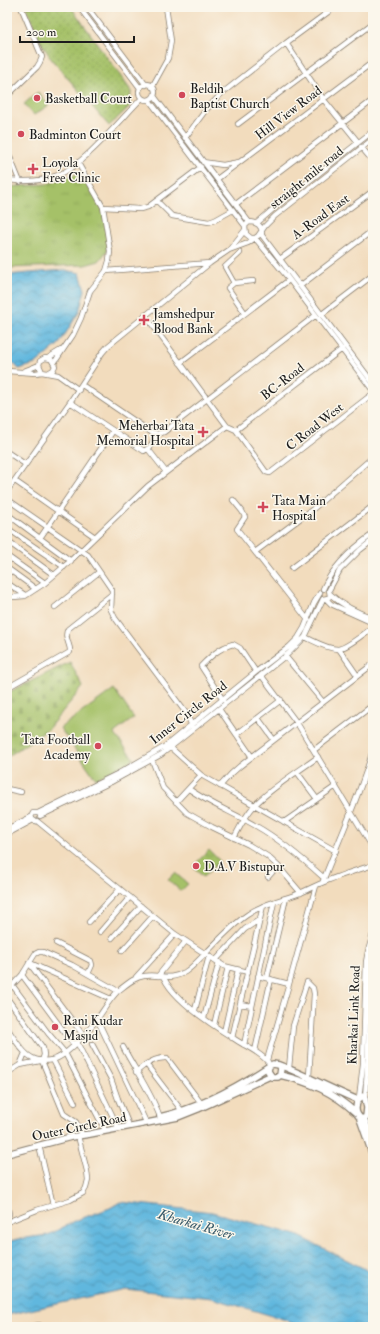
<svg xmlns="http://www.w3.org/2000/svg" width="380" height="1334" viewBox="0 0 380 1334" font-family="'IM FELL Double Pica',serif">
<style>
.grass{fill:url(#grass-tufts);stroke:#606e42}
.cemetery{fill:url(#cemetery-stones);stroke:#606e42}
.park{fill:url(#park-dots);stroke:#606e42}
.pitch{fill:#a5c168;stroke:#606e42}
.water{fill:url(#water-waves);stroke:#3e6a7d}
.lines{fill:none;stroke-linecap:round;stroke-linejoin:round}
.minor-casing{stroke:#877c6c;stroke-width:6}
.major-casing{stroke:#877c6c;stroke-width:8}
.minor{stroke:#fff;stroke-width:4.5}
.major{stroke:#fff;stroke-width:5.5}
.poi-dot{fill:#d1495b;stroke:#fbf7ec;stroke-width:1.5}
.labels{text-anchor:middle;stroke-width:3;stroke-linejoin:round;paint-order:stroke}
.poi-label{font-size:13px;fill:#1c1c1c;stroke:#fbf7ec;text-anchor:start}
.street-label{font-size:13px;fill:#1c1c1c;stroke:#fbf7ec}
.water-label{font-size:14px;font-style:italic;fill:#385a6a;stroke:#fbf7ec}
</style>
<defs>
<pattern id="grass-tufts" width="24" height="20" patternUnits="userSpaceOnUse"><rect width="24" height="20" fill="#a5c168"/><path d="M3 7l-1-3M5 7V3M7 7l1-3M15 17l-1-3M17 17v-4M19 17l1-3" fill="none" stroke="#8da55a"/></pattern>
<pattern id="cemetery-stones" width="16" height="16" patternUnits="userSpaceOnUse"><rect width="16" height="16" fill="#a5c168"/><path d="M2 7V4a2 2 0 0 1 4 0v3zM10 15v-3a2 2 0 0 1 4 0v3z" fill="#8da55a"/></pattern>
<pattern id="park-dots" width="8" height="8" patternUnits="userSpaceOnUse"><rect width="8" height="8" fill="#a5c168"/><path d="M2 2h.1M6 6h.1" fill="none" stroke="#8da55a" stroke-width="1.8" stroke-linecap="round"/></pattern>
<pattern id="water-waves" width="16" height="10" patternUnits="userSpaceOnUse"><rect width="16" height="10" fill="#61b7de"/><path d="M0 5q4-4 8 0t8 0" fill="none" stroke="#4f94b3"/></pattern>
</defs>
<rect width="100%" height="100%" fill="#fbf7ec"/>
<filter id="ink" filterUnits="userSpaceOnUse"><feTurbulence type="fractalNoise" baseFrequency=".025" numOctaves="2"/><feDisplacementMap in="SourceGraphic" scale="8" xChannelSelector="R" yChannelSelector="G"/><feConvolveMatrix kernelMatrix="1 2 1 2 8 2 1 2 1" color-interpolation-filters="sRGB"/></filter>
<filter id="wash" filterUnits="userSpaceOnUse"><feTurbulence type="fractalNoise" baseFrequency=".012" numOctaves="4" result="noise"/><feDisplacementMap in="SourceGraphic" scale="16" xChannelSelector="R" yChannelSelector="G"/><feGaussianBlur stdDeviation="0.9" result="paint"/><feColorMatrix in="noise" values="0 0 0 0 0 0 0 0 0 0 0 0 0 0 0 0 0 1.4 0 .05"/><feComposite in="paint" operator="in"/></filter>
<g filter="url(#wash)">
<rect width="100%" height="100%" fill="#f2dcbd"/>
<path class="grass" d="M78 174 102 204 108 238 107 251 99 261 85 265 7 268V187L47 184Z
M209 850 220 861 203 877 193 866Z"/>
<path class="cemetery" d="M70 662 83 687 47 730 7 757V693Z"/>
<path class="park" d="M26 7H71L129 88 131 91 130 106 109 126 52 60 39 39Z"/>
<path class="pitch" d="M38 92 49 105 34 115 24 104Z
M114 689 134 718 114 733 134 759 96 779 60 728Z
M175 873 188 884 181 891 168 880Z"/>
<path class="water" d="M64 270 80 273 85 290 79 312 59 344 35 364 19 369 10 360 7 350V275Z
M120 1202 212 1212 297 1235 373 1273V1327H298L286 1320 212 1298 125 1289 7 1315V1242L18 1239 48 1235 77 1220 110 1208Z"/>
</g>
<g filter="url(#ink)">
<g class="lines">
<g class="minor-casing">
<path id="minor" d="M79 7 140 88
M87 7 146 85
M286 43 324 100 358 142
M139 92a8 8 0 1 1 16 0a8 8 0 1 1-16 0Z
M152 87 168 58 171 41 166 7
M7 96 37 67 40 62 42 57 21 7
M154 96 249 222
M149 100 245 226
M238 124 373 23
M185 138 205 111 221 94 286 43 335 7
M361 147 373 161
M7 150 20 182
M203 162 223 165 239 162
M217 179 373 62
M7 180C25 182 42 182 58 175 84 165 121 119 142 98
M157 201 172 216 209 222 215 220 233 210
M236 204 373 100
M103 207 140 209 148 207 201 167
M257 223 272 210 373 131
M262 233C262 225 256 222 249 222L245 226 246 234 251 238H255L285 274 371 388
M261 234 373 383
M230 249 245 230
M240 253 225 267 234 283 228 288 245 313
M280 259 373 191
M106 271 210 263
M234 283 253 281
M300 286 373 230
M322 314 373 275
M145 315 227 426 236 430 266 472 270 473 371 395
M48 358 61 350
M54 363 73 335 81 318 90 291 106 271 109 261 110 251 103 207 78 163
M180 363 289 280
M7 371 36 373 42 372
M24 371 39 365
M48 373 53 370 55 366 51 359 45 358 40 361 39 365 42 372 58 375 79 390
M82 385 151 432 157 434 164 432 316 315
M70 402 144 451 150 447 157 434
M236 430 342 349
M148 449 166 472
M7 452 25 464
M15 481 95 537
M7 491 70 402 102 353 108 346 210 263 229 250 248 243 258 236 265 226 275 216 373 139
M7 499 88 555 112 590 111 610 115 618 186 713 193 728
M233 500 242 511 245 517 237 529 308 620
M7 514 71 561
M7 528 64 567
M40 538 113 431
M7 541 54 575
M255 552 313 509 373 457
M7 556 45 583
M7 568 36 589
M292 568 373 506
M7 583 25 595
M323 589C333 566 353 548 373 534
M330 594C342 605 358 613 373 618
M7 595 13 597 25 596 45 583 67 564 148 486 227 426
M326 599 331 604 373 623
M55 607 99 572
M305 637C314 641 327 649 338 649 347 648 365 633 373 627
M339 649 357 675
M285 656 323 702
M261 675 297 723 373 848
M7 688 70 652C71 644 63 637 68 629L112 594
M223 700 201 666C211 656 219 648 233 644L240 648 256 672
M219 709 252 757
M258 718 274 740
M237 734 281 700
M171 748 201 775 336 851
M314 750 373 705
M152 760 163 788 187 813 212 827 249 845 267 856 278 866 301 893
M297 772 317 799
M220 786 231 774 240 766 373 664
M7 789 21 792
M189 789C210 804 234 813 256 826 281 840 303 859 324 878
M176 802 201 775
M40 816 111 782 162 754 289 653 305 637 323 599 328 598 330 596 329 590 340 570 360 550 373 540
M33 820 31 817 33 813H38L119 773 164 747 256 672 289 647 298 638 304 628 314 603 320 593
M37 821 175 934 224 966 248 972
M284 822 336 786
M7 829 31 817
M7 834 33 820 35 821
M234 838C240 827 245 816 254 806 269 789 299 771 318 757
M268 877 278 866
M323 881C340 837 360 795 373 750
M89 922 120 889
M100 932 130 897
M112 938 141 906
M56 943 91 961 92 965 88 974
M122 951 153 916
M216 960 245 929 259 920
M29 963 83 1035
M30 963 111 999
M22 975 74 1045
M158 976 186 941
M258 976 289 984
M136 977 175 934
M164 978C174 1000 212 1025 233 1038 244 1046 259 1051 268 1062
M267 978 286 898
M13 986 48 1033 65 1053 104 1128
M7 991 22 975 35 954 39 952H43L72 965 118 991
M7 998 43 1048 44 1055 42 1061 64 1114 76 1122 82 1134
M240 1004 252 1006
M195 1010 209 956
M204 1018 219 962
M97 1019 145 1120
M214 1025 228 967
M7 1028C19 1045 27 1065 52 1060 67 1057 89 1030 98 1018 105 1008 110 999 118 991 126 985 134 977 144 976 160 973 167 982 185 972 193 967 198 960 205 954 218 941 231 926 247 915 262 904 282 900 300 893 308 890 316 885 324 882 340 875 357 870 373 865
M224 1032 238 970
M232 1038 263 906
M77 1042 117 1125
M92 1044 111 1079 118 1099 128 1123
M244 1045 274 902
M123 1047C135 1070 151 1092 160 1117
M255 1051 271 979
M53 1060 75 1103
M267 1060 289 984 316 886
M146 1064 182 1111
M20 1065 40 1061
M289 1068 293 1026 307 982 313 988 314 994 309 1077
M136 1072C144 1065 156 1057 167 1058L201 1103
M7 1073 20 1065 25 1053
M366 1083 373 1078
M359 1098 363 1064 366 962 368 951 373 934
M365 1098 368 1057 370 965 373 948
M366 1117 373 1112
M39 1145 53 1205
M7 1204 9 1214
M7 1222 37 1210 70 1200 83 1193 86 1188 88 1180 87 1171 78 1136
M30 1327 39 1325 43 1327"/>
</g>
<g class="major-casing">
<path id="major" d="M279 1065C306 1075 331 1089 358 1100
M280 1075 281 1068 279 1065 273 1064 269 1066 268 1071 272 1077H278L280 1075C310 1082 333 1092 356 1113
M362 1096 365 1098 367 1108 366 1117 362 1119C355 1115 355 1107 358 1100Z
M160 1117C199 1108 236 1088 269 1066
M364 1118 373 1141
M360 1119 373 1156
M7 1154 71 1137 90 1134 178 1117 198 1109 270 1076"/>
</g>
<use href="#minor" class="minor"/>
<use href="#major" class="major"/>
</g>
</g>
<g class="poi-dot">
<circle cx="182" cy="95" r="4"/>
<circle cx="37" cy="98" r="4"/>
<circle cx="21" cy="134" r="4"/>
<path d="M31 163h4v4h4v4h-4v4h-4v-4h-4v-4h4z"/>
<path d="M142 314h4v4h4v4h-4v4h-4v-4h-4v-4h4z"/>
<path d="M201 426h4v4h4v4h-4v4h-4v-4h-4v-4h4z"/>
<path d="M261 501h4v4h4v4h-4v4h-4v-4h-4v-4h4z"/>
<circle cx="98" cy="746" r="4"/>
<circle cx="196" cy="866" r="4"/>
<circle cx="55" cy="1027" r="4"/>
</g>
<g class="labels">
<g class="poi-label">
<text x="190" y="93">Beldih<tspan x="190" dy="15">Baptist Church</tspan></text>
<text x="45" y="103">Basketball Court</text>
<text x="29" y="139">Badminton Court</text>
<text x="42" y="167">Loyola<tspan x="42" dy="15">Free Clinic</tspan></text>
<text x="153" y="318">Jamshedpur<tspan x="153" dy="15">Blood Bank</tspan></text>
<text x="194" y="430" text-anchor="end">Meherbai Tata<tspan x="194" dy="15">Memorial Hospital</tspan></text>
<text x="272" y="505">Tata Main<tspan x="272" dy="15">Hospital</tspan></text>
<text x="90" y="744" text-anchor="end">Tata Football<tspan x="90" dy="15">Academy</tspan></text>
<text x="204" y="871">D.A.V Bistupur</text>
<text x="63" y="1025">Rani Kudar<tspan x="63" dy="15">Masjid</tspan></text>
</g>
<g class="street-label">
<text transform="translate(288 112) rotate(-37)" y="5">Hill View Road</text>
<text transform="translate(306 177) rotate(-39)" y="5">straight mile road</text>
<text transform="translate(320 216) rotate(-36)" y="5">A-Road East</text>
<text transform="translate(282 381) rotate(-38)" y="5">BC-Road</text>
<text transform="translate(314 426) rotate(-38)" y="5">C Road West</text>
<text transform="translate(188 712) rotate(-38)" y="5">Inner Circle Road</text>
<text transform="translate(353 1015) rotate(-88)" y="5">Kharkai Link Road</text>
<text transform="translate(79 1126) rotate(-12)" y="5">Outer Circle Road</text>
</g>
<g class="water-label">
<text transform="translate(196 1224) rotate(16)" y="5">Kharkai River</text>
</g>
</g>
<rect width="380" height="1334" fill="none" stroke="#fbf7ec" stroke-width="24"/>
<path d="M20 36v6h114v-6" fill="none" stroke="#1c1c1c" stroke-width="2"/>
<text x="26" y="36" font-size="12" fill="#1c1c1c" stroke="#fbf7ec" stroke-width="3" paint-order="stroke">200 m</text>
</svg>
